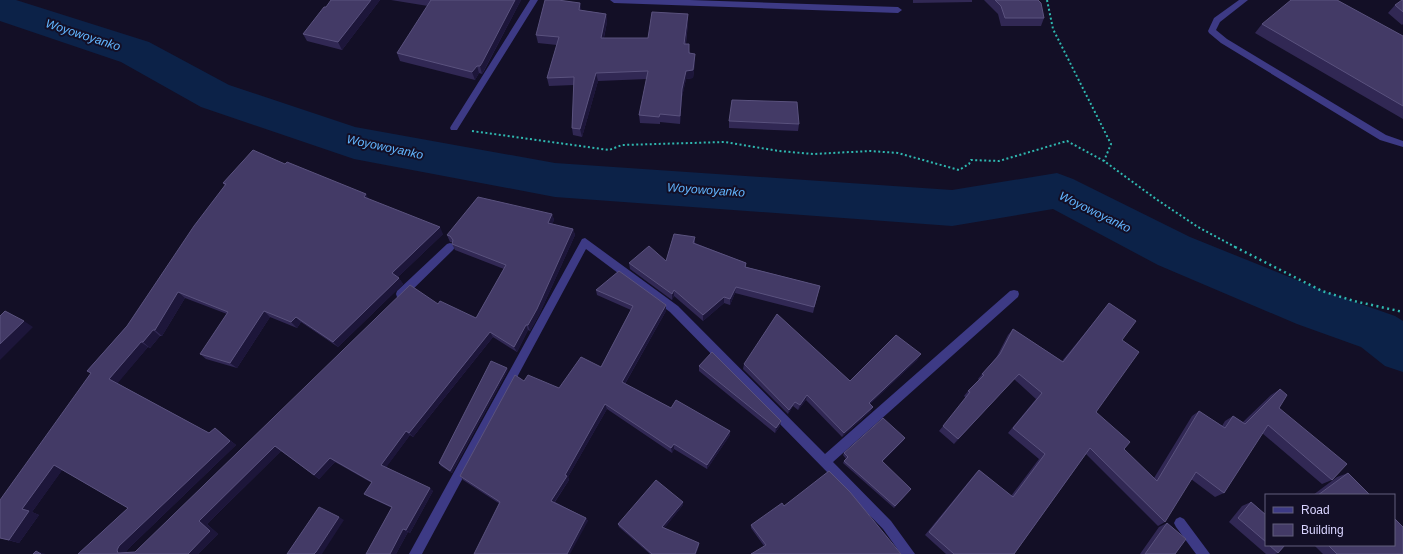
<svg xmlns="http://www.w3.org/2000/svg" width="1403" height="554" viewBox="0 0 1403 554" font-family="Helvetica,sans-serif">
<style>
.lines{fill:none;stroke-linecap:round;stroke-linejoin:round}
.river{fill:#0c2248;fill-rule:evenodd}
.path-far1{stroke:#2fb8b0;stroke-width:2;stroke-dasharray:2 2.5;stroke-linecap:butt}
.path{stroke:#2fb8b0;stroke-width:2.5;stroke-dasharray:2 3.5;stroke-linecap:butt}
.street{fill:#3d3a85;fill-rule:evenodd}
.wall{fill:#312854}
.shaded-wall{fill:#1d163a}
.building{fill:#433a66;stroke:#5a527e}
.labels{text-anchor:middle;stroke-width:4;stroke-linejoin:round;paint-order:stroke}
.water-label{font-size:12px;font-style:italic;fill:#62b6ff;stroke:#130f26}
</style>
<rect width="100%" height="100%" fill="#130f26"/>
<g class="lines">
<path class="river" d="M0 0H16L149 42 229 85 355 127 555 163 952 190 1057 173 1073 179 1190 237 1324 291 1395 316 1403 321V372L1385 366 1361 347 1297 324 1158 265 1053 209 952 226 555 197 354 159 201 107 121 62 0 21Z"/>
<path class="path-far1" d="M1047 0 1053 29 1111 144 1104 161
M472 131 609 150 622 145 725 142 779 151 813 154 870 151 898 153 959 170 969 164 971 160 999 161 1067 141 1104 161 1156 199 1198 227 1237 248"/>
<path class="path" d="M1235 247 1322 291 1354 301 1403 312"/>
<path class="street" d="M530 0H538L457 130H451L450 128 451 126Z
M610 0H690L898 7 902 10 898 13 614 3Z
M1239 0H1248L1220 22 1216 30 1227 39 1386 135 1403 141V147L1380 140 1221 43 1209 33 1208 31 1214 18Z
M585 238 678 306 825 454 1010 291 1014 290 1018 291 1019 294 1018 297 833 462 891 521 915 554H901L883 529 670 312 586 249 422 554H409L582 239Z
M450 243 453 244 455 247 453 250 405 297 401 298 397 297 396 294 397 291 447 244Z
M1180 517 1184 519 1210 554H1196L1176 527 1174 523 1176 519Z"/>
</g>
<path class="wall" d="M331 0H380L342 50 307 41 303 34 326 7Z
M391 0H521L484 71 482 74 479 73 475 80 400 61 397 53 428 6Z
M913 0H972V2L913 3Z
M984 0H1038L1044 18 1041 26H1001L998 14Z
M1403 0V24L1402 25 1388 13 1395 5Z
M581 10 606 14 607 22 604 38H648L688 14V23L686 44 690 53 695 62 693 78 686 79 682 97 680 124 660 122V124L640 123 639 115 647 79 598 81 582 137 573 135 572 128 574 85 549 86 547 78 557 45 538 43 536 35Z
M1262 24 1403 36V119L1255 33Z
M729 121 799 124 798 131 729 128Z
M285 164 370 200 443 234 398 277 403 284 338 347 301 322 297 328 270 317 237 368 206 359 200 354 227 314 185 298 162 336H160L150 348 148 347 117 383 209 433 215 428 221 433 236 445 128 549 126 552H135L438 304 476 318 504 269 455 250 452 244V242H450L447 235 552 214 554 220 552 224 573 229 575 235 539 315 530 331 528 330 517 352 493 337 413 437 410 435 386 467 433 491 410 533 408 532 396 554 392 508 369 497 364 494 372 483 335 462 319 479 281 451 207 524 218 534 198 554H78L128 508 62 470 32 512 39 515 19 543 0 538 91 373 87 371 127 326 225 186 223 183Z
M695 237V243L746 263V267L820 286 813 313 735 293 730 305 724 303 703 321 674 296 672 300 630 269 629 263 666 261Z
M596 290 666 305V311L625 384 671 408 730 431V435L707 469 674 449 672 453 607 409 568 477 569 480 555 502 586 518 588 521 500 504 463 480 460 476 524 381 559 388 601 367 631 310 597 295Z
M1109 303 1122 340 1096 412 1124 449 1154 478 1192 416 1199 411 1222 426 1225 421 1233 416 1243 422 1271 395 1280 389 1279 408 1332 480 1322 484 1262 433 1224 493 1215 497 1191 479 1165 522 1158 526 1086 454 1014 554H946L925 535 975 474 979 470 1011 496 1039 459 1008 433 1036 399 1014 379 954 444 939 431 966 398 964 396 968 391 979 380 978 379 982 374 996 358 1008 335 1013 329 1062 361 1104 310Z
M918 359 870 404 871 411 842 437 806 400 798 410 793 406 788 414 743 369 744 364 850 381Z
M699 366 780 426 775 433 699 371Z
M508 370 452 473 441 466 439 463Z
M905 438 903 441 882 462 911 489 894 508 843 463 844 461 846 459 843 455 844 453Z
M1348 473 1370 495H1313L1337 477Z
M850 492 764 546 751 528V525L784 506Z
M1251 502 1266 515V545H1285L1278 553 1275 554H1266L1229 522 1242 506Z
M683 505 664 528 699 545 696 554H650L619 527 618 524Z
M1167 523 1175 554H1140L1159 527Z
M1314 545H1394L1403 554H1323Z"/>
<path class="shaded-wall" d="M371 0H380L342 50 338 42Z
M515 0H521L482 74 480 66Z
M580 3 582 12 579 10Z
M606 14 607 22 602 46 601 38Z
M688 14V23L684 52V44Z
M695 54V62L693 78 686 79 682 97 680 124V116L682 89 686 71Z
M477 66 479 73 475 80 472 72Z
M596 73 598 81 582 137 580 129Z
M366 194 370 201 364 197Z
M552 214 554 220 550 229 548 223Z
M440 227 443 234 396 279 392 273Z
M573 229 575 235 539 315 530 331 528 325Z
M399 278 403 284 338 347 333 342Z
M736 287 735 293 730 305V299Z
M674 290V296L672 300V294Z
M178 292 185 298 162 336 155 330Z
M724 297V303L703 321V315Z
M666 305V311L623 387 622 382Z
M264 311 270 317 237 368 230 363Z
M296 317 301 322 297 328 291 322Z
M24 321 33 327 0 360V344Z
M526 325 528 330 517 352 514 347Z
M153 330 160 336 150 348 143 342Z
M490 332 493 337 413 437 409 433Z
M141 342 148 347 117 384 109 379Z
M921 354 918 359 867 407 869 403Z
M507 368 508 370 452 473 450 471Z
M1019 374 1014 379 954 444 958 439Z
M807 395 806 400 798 410 800 405Z
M795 402 793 406 788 414 789 410Z
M605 404 607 409 568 477 569 480 553 504 551 501 565 475Z
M873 407 871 411 842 437 844 433Z
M781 421 780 426 775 433 776 428Z
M215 428 221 433 236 445 128 549 126 553H118L117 550 119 546Z
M406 431 410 435 385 469 381 465Z
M730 431V435L707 469V465Z
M905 438 903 441 880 464 882 461Z
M674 444V449L672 453 671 448Z
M275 446 281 451 207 524 218 534 198 554H188L199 521Z
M330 458 335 462 319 479 314 475Z
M54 465 63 469 32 512 39 515 19 543 9 540 22 509Z
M430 488 433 491 410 533 406 530Z
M683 502V505L663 530 662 527Z
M339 517 344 520 322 554H314Z
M586 518 588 521 570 554H567Z
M403 529 408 532 396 554H390Z
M699 543V545L696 554H695Z
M36 551 46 554H47H41Z"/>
<path class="building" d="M331 0H371L338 42 303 34 324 7H326Z
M431 0H515L482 63 480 66H477L472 72 397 53Z
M545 0H558L580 3 579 10 606 14 601 38H648L652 12 688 14 684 44H689V53L695 54 693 70 686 71 682 89 680 116 660 114 659 117 639 115 648 71 596 73 580 129 572 128 574 77 547 78 559 37 536 35Z
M995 0H1038L1041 3 1044 18H1005L1001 6Z
M1291 0H1337L1403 36V106L1262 24Z
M1402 0H1403V12L1395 5Z
M732 100 797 102 799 124 729 121Z
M253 150 285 164 287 162 366 194 364 197 440 227 392 273 399 278 333 342 296 317 291 322 264 311 230 363 200 354 228 312 178 292 155 330H153L143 342H141L109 379 209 433 215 428 230 441 119 546 117 550 118 553 135 552 410 285 438 304 440 301 476 318 506 265 452 244 453 240 450 236 447 235 478 197 552 214 548 223 573 229 537 309 528 325H526L514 347 490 332 409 433 406 431 381 465 430 488 406 530 403 529 390 554H366L392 507 364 494 372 482 330 458 314 475 275 446 199 521 210 531 188 554H78L128 508 54 465 22 509 29 511 9 540 0 538V500L91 373 87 371 127 326 194 226 226 184 223 183Z
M674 234 695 237 693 243 746 263 745 267 820 286 814 307 736 287 730 299 724 297 703 315 674 290 672 294 629 263 649 246 666 261Z
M619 271 666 305 622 382 671 408 676 400 730 431 707 465 674 444 671 448 605 404 565 475 567 476 551 501 586 518 567 554H474L500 502 460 476 515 375 524 381 528 375 559 388 581 357 601 367 633 306 596 290Z
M1109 303 1136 321 1122 340 1139 352 1096 412 1130 442 1124 449 1157 481 1199 411 1225 428 1233 416 1245 424 1280 389 1287 395 1279 408 1347 464 1332 480 1268 425 1224 493 1196 472 1165 522 1090 448 1014 554H954L929 532 979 470 1013 497 1045 454 1013 428 1042 393 1019 374 958 439 943 426 970 392 968 391 984 375 982 374 1000 354 1013 329 1063 362Z
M5 311 24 321 0 344V316Z
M777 314 850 381 896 335 921 354 869 403 873 407 844 433 807 395 800 405 795 402 789 410 744 364Z
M712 352 781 421 776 428 699 366Z
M491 361 507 368 450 471 439 463Z
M883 418 905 438 882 461 911 489 895 506 844 461 848 457 844 453Z
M829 471 850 492 901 554H751L766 545 751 525 782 503 784 506Z
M1348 473 1370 495H1318Z
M656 480 683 502 662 527 699 543 695 554H652L618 524Z
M1251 502 1266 515V542L1238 518Z
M319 507 339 517 316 552 314 554H287Z
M1394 518 1403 527V554H1337L1328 545H1394Z
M1167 523 1186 539 1175 554H1145Z
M1269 545H1285L1278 553Z
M36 551 41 554H33Z"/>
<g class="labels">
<g class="water-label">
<text transform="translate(83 35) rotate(18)" y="4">Woyowoyanko</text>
<text transform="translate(385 147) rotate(12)" y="4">Woyowoyanko</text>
<text transform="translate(706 190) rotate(4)" y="4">Woyowoyanko</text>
<text transform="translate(1095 212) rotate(26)" y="4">Woyowoyanko</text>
</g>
</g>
<rect x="1265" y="494" width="130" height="52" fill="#130f26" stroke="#625e7d"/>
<rect x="1273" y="507" width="20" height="6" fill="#3d3a85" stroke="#625e7d"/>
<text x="1301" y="514" font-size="12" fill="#d9d4ff">Road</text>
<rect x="1273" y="524" width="20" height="12" fill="#433a66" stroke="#625e7d"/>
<text x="1301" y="534" font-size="12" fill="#d9d4ff">Building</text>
</svg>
